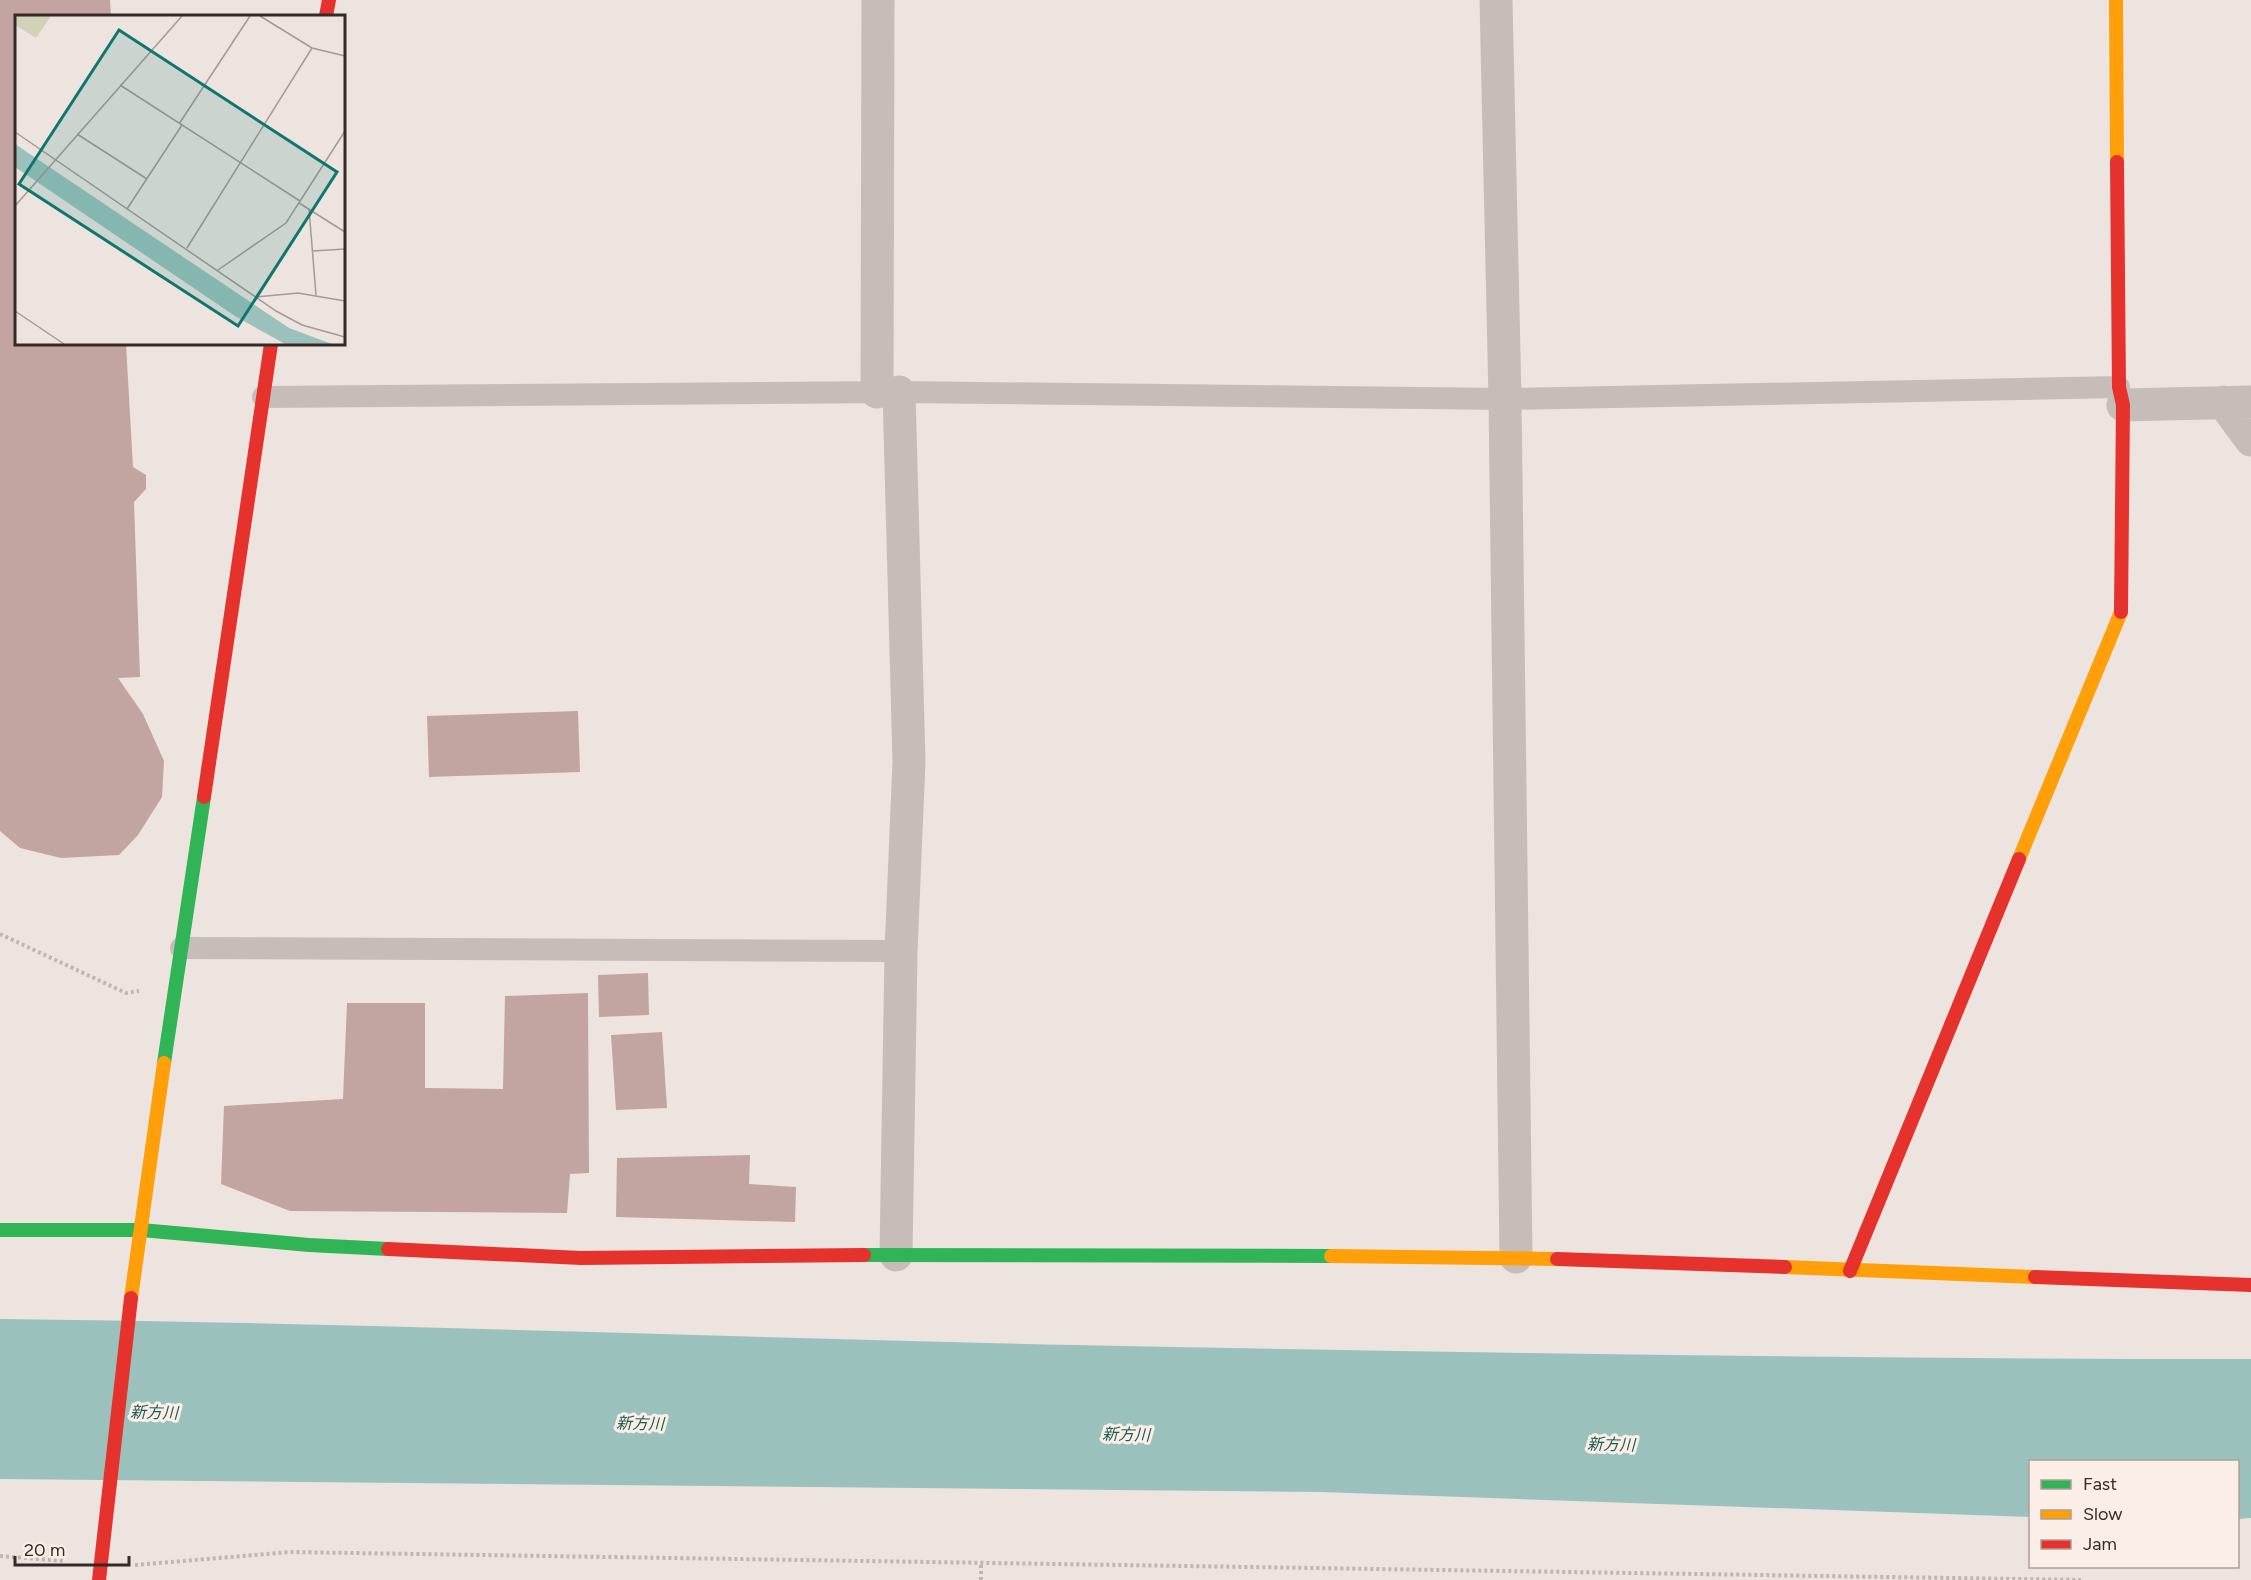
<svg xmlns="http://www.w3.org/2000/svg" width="2251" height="1580" viewBox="0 0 2251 1580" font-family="Figtree,'Noto Sans JP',sans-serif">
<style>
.water{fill:#9ac1bb}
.building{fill:#c2a4a0}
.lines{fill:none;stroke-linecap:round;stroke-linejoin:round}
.path{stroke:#bfb5b1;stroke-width:4;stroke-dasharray:3 3;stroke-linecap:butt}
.lane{stroke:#c6bdb9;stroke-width:22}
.street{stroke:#c6bdb9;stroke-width:33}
.fast{stroke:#30b455;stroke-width:14}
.slow{stroke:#ff9f0a;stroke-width:14}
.jam{stroke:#e5322d;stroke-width:14}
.labels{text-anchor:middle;stroke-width:6;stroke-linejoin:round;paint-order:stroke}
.water-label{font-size:16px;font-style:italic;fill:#195c55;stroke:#fbeee6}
.inset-road{fill:none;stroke:#a49996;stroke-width:1.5}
.view{fill:#0f766e;fill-opacity:0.15;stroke:#0f766e;stroke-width:3}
.inset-edge{fill:none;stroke:#372927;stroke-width:3}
</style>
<rect width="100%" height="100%" fill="#ede4e0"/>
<path class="water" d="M0 1319C358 1323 716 1337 1074 1345 1467 1353 1859 1359 2251 1359V1518L2238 1519V1462H2030V1517L1321 1492 0 1479Z"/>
<path class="building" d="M0 0H110L111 16H16V344H126L133 467 146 475V489L134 502 140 677 118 678 143 714 164 761 162 797 138 835 119 855 61 858 20 848 0 831Z
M578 711 580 772 429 777 427 716Z
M648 973 649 1015 599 1017 598 975Z
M588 993 589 1173 570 1174 567 1213 290 1211 221 1184 224 1106 343 1099 347 1003H425V1088L503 1089 505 996Z
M662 1032 667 1108 616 1110 611 1035Z
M750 1155 749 1184 796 1187 795 1222 616 1217 617 1158Z"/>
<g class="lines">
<path class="path" d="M0 934 126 993 139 991
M0 1556 65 1561
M135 1565 289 1552 2081 1580
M981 1580V1563"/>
<path class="lane" d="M263 397 899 392 1505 399 2119 387
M181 948 901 951"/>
<path class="street" d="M1496 0 1505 399 1516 1257
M877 392 878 0
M2223 402 2251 440
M2123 405 2251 402
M896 1255 901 951 909 762 899 392"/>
<path class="fast" d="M164 1063 204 797
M0 1230H141L309 1245 388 1249
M864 1255 1331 1256"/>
<path class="slow" d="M2116 0 2117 162
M2019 859 2121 612
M1331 1256 1557 1259
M1785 1267 2035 1277
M131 1298 164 1063"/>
<path class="jam" d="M326 16 329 0
M2117 162 2119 387 2123 405 2121 612
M204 797 271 344
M388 1249 581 1258 864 1255
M1557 1259 1785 1267
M1850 1271 2019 859
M2035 1277 2251 1285
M99 1580 131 1298"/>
</g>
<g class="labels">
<g class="water-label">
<text transform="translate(154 1412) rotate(1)" y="6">新方川</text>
<text transform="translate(640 1423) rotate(1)" y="6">新方川</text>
<text transform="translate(1126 1434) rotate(1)" y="6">新方川</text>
<text transform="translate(1611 1444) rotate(1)" y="6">新方川</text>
</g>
</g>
<g transform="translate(15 15)">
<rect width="330" height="330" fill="#ede4e0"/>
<path d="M0 1H36L21 23 0 10Z" fill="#d2d2b9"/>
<path d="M0 129 274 313 317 329H270L220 301 0 152Z" fill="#9ac1bb"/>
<path class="inset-road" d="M245 1 297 33 330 41M105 70 285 186M164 109 235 1M0 117 261 296 287 310 330 322M62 119 132 164M284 188 330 217M0 191 167 1M112 194 167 110M294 194 301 280M172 233 297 33M298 236 330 234M203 255 271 208 330 116M241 282 283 278 330 286M0 296 49 329"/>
<path class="view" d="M104 15 322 157 223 311 4 169Z"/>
<rect width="330" height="330" class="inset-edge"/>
</g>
<rect x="2029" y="1460" width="210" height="108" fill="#fbeee6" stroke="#ad9f9a" stroke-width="1.5"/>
<rect x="2041" y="1480" width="30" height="9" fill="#30b455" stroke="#ad9f9a" stroke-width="1.5"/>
<text x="2083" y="1490" font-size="18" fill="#372927">Fast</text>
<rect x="2041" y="1510" width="30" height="9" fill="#ff9f0a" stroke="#ad9f9a" stroke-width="1.5"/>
<text x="2083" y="1520" font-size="18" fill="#372927">Slow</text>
<rect x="2041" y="1540" width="30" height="9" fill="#e5322d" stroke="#ad9f9a" stroke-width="1.5"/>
<text x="2083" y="1550" font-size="18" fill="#372927">Jam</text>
<path d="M15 1556v9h114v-9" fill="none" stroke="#372927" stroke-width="3"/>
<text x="24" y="1556" font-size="18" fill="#372927" stroke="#fbeee6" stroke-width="4.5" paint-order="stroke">20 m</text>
</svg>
